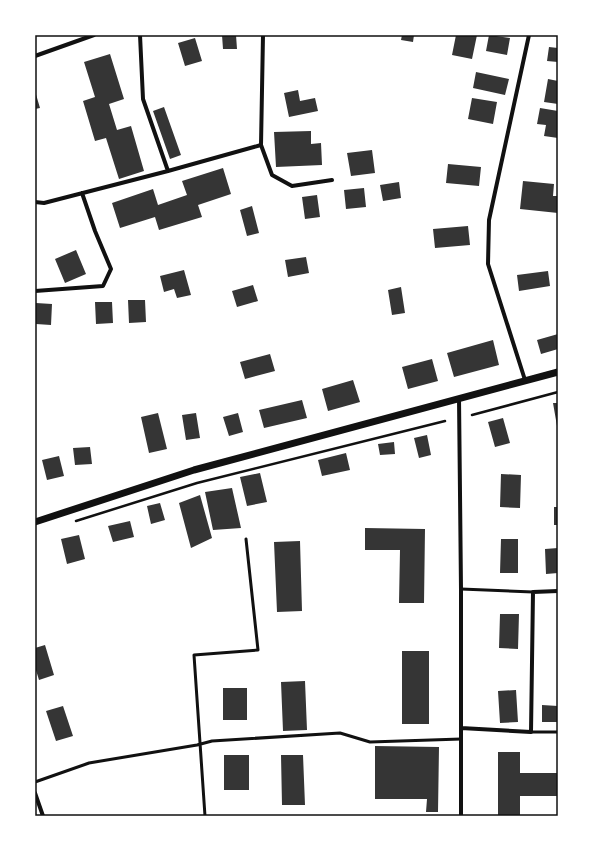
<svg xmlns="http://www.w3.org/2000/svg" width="593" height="851" viewBox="0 0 593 851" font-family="Rubik,sans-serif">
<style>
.building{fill:#353535}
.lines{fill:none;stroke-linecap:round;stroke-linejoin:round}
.path{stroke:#111;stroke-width:2.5}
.service{stroke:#111;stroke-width:3}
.minor{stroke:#111;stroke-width:4}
.tertiary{stroke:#111;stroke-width:7}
.neatline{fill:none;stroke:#111;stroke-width:1.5}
</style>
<rect width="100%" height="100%" fill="#fff"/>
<path class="building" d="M222 35H236L237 49H223Z
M402 35H414L413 42 401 40Z
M456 35H477L472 59 452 55Z
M489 35 510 38 507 55 486 51Z
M195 38 202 61 185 66 178 43Z
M549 47 558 48V62L547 61Z
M110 54 124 99 109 104 117 130 131 126 144 171 119 179 106 138 95 141 83 101 95 97 84 62Z
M476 72 509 79 505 95 473 88Z
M548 79 558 81V104L544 102Z
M298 90 300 101 315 98 318 111 289 117 284 93Z
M35 91 40 108 35 109Z
M472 98 497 102 493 124 468 119Z
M164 107 181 155 170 159 153 111Z
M540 108 558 111V138L544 136 546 125 537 124Z
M311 131V144L321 143 322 165 276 167 274 132Z
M372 150 375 173 351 176 347 153Z
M448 164 481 167 479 186 446 183Z
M223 168 231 194 198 205 202 217 159 230 155 217 120 228 112 203 153 189 158 205 187 195 182 181Z
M523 181 554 184 553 196H558V213L520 209Z
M399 182 401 198 383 201 380 185Z
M364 188 366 207 346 209 344 190Z
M317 195 320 217 305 219 302 197Z
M252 206 259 233 247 236 240 210Z
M468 226 470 245 435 248 433 229Z
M76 250 86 274 65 283 55 259Z
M306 257 309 273 288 277 285 260Z
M184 270 191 295 177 298 174 289 164 292 160 276Z
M548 271 550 286 519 291 517 275Z
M253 285 258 301 237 307 232 291Z
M401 287 405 313 392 315 388 290Z
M128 300H145L146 322 129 323Z
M95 302H112L113 323 96 324Z
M36 303 52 304 51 325 36 324Z
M558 334V349L541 354 537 340Z
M493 340 499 365 454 377 447 353Z
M270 354 275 371 245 379 240 362Z
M432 359 438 381 408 389 402 367Z
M353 380 360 402 328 411 322 389Z
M302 400 307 418 264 428 259 410Z
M553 403H558V426H557Z
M158 413 167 449 149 453 141 417Z
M196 413 200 438 186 440 182 415Z
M238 413 243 432 229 436 223 417Z
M503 418 510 443 495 447 488 422Z
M427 435 431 455 419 458 414 438Z
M394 442 395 454 380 455 378 444Z
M90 447 92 464 75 465 73 448Z
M346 453 350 470 322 476 318 460Z
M59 456 64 476 47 480 42 460Z
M260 473 267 502 247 506 240 477Z
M501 474 521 475 520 508 500 507Z
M232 488 241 528 213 530 205 492Z
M200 495 212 538 191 548 179 503Z
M160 503 165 520 151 524 147 506Z
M554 507H558V525H554Z
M130 521 134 537 113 542 108 526Z
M365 528 425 529 424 603H399L400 550H365Z
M79 535 85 559 67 564 61 539Z
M501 539H518V573H500Z
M300 541 302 611 277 612 274 542Z
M558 548V573L546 574 545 549Z
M500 614H519L518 649 499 648Z
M45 645 54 675 39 680 35 667V648Z
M402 651H429V724H402Z
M305 681 307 730 283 731 281 682Z
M223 688H247V720H223Z
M516 690 518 722 500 723 498 691Z
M542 705 558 706V722H542Z
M63 706 73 736 56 741 46 711Z
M375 746 439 747 438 812H426L427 799H375Z
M498 752H520V773H558V796H520V816H498Z
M224 755H249V790H224Z
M281 755H303L305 805H282Z"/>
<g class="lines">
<path class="path" d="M472 415 558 392
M76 521 197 483 445 421"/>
<path class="service" d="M461 589 533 592
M531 732H558
M35 782 89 763 197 745 212 741 340 733 370 742 461 739
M205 816 194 655 258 650 246 539"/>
<path class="minor" d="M140 35 143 99 168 171
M263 35 261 145 272 175 292 186 332 180
M35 56 94 35
M35 202 44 203 168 171 261 145
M35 291 103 286 111 269 95 231 82 193
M525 380 488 264 489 220 529 35
M459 398 461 589V816
M461 728 531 732 533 592 558 591
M35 793 43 816"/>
<path class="tertiary" d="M35 522 194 470 558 372"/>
</g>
<rect width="593" height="851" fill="none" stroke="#ffffff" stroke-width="72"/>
<rect x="36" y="36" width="521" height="779" class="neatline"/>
</svg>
